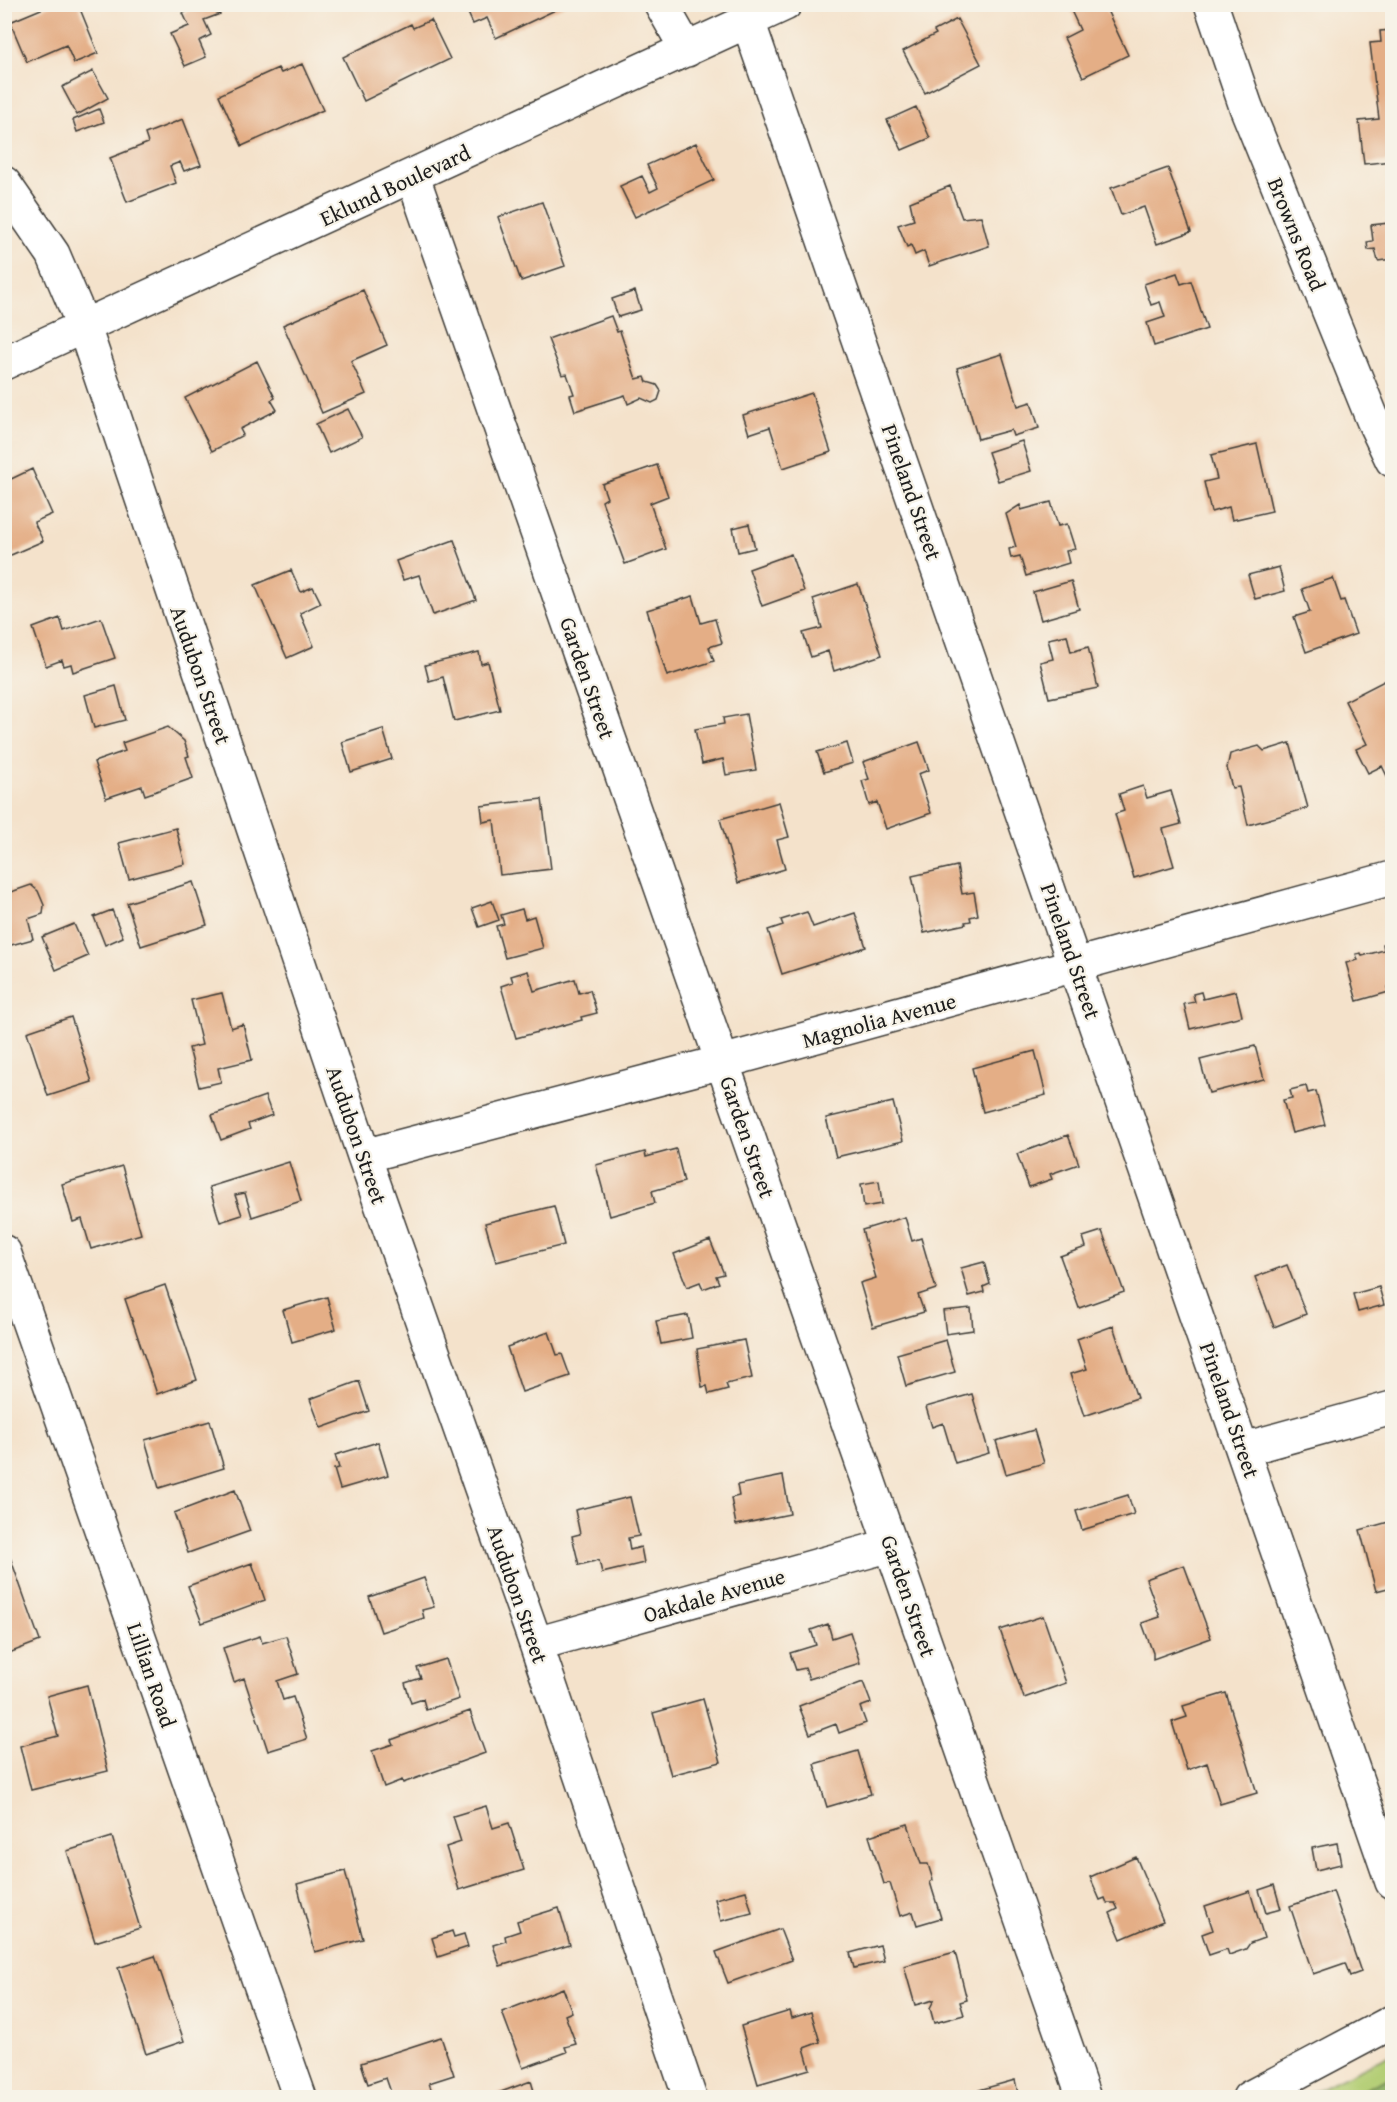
<svg xmlns="http://www.w3.org/2000/svg" width="1397" height="2102" viewBox="0 0 1397 2102" font-family="'Gentium Book Plus',serif">
<style>
.green{fill:#b2cd73;stroke:#677448;stroke-width:1.5}
.forest{fill:#8db065;stroke:#546640;stroke-width:1.5}
.building{fill:#e4ae86}
.lines{fill:none;stroke-linecap:round;stroke-linejoin:round}
.minor-casing{stroke:#3c3a36;stroke-width:36}
.tertiary-casing{stroke:#3c3a36;stroke-width:36}
.minor{stroke:#fff;stroke-width:33}
.tertiary{stroke:#fff;stroke-width:33}
.labels{text-anchor:middle;stroke-width:4.5;stroke-linejoin:round;paint-order:stroke}
.street-label{font-size:22px;fill:#1c1c1c;stroke:#f7f3e8}
</style>
<rect width="100%" height="100%" fill="#f7f3e8"/>
<filter id="ink" filterUnits="userSpaceOnUse"><feTurbulence type="fractalNoise" baseFrequency=".0167" numOctaves="2"/><feDisplacementMap in="SourceGraphic" scale="12" xChannelSelector="R" yChannelSelector="G"/><feConvolveMatrix kernelMatrix="1 2 1 2 8 2 1 2 1" color-interpolation-filters="sRGB"/></filter>
<filter id="wash" filterUnits="userSpaceOnUse"><feTurbulence type="fractalNoise" baseFrequency=".008" numOctaves="4" result="noise"/><feDisplacementMap in="SourceGraphic" scale="24" xChannelSelector="R" yChannelSelector="G"/><feGaussianBlur stdDeviation="1.35" result="paint"/><feColorMatrix in="noise" values="0 0 0 0 0 0 0 0 0 0 0 0 0 0 0 0 0 1.4 0 .05"/><feComposite in="paint" operator="in"/></filter>
<g filter="url(#wash)">
<rect width="100%" height="100%" fill="#f4e2cb"/>
<path class="green" d="M1392 2054V2097H1302Z"/>
<path class="forest" d="M1392 2076V2097H1348Z"/>
<g id="blocks">
<path class="building" d="M53 4H78L98 53 74 63 66 45 27 62 10 22Z
M197 4H216L220 14 204 20 211 35 199 41 206 57 185 66 170 34 189 26 183 13 198 6Z
M464 4H568L496 38 487 18 473 24Z
M1068 4H1108L1105 6 1128 55 1083 77 1064 38 1080 30Z
M957 19 981 64 925 93 903 51 936 34 934 31Z
M431 20 450 59 364 101 343 57 411 24 413 28Z
M1392 30V161L1364 164 1359 121 1379 119 1370 43 1381 42 1380 31Z
M302 64 323 110 242 146 219 95 278 68 281 73Z
M93 71 108 98 77 115 62 87Z
M916 107 930 138 902 150 887 120Z
M99 109 104 122 77 132 73 120Z
M183 119 201 165 184 171 180 162 170 166 176 183 127 202 110 158 148 143 145 134Z
M696 143 714 180 635 217 620 186 642 176 650 192 658 188 647 165Z
M1168 168 1191 232 1157 244 1144 207 1121 215 1111 188Z
M950 186 962 218 981 216 989 246 929 266 924 251 915 255 911 245 907 247 898 225 914 220 910 202Z
M542 202 565 266 521 281 498 217Z
M1392 211V259L1378 261 1375 249 1368 250 1367 242 1373 241 1371 225 1389 223 1388 212Z
M1177 273 1181 284 1191 281 1207 329 1154 346 1147 323 1165 317 1160 302 1151 305 1144 284Z
M363 290 387 345 351 361 366 394 322 413 283 325Z
M635 291 641 310 618 317 612 299Z
M611 316 617 332 620 331 636 379 645 377 647 382 657 385 661 391 658 400 652 403 641 398 628 404 625 395 575 411 570 395 574 394 567 374 562 375 548 339Z
M1002 354 1018 406 1031 402 1039 428 1013 436 1011 430 978 439 957 368Z
M257 361 275 398 271 400 277 410 240 429 243 435 212 451 185 398Z
M812 393 831 452 783 468 770 427 749 434 743 415Z
M348 409 362 437 329 453 316 424Z
M1022 441 1031 471 998 481 988 452Z
M1257 444 1272 511 1232 520 1229 507 1211 512 1204 482 1217 479 1211 455Z
M657 465 668 496 650 503 666 549 625 564 602 501 607 498 602 484Z
M32 469 52 514 34 522 43 541 4 558V476L7 481Z
M1051 502 1058 526 1067 524 1075 549 1066 551 1069 563 1026 576 1020 556 1011 558 1009 549 1016 547 1006 514 1020 505 1021 510Z
M749 524 755 548 738 552 733 528Z
M454 540 476 600 433 615 419 575 403 580 396 561Z
M791 554 804 591 762 606 749 569Z
M1279 567 1285 591 1255 599 1248 575Z
M291 570 301 592 313 587 321 603 300 613 314 646 287 658 255 585Z
M1333 578 1341 601 1344 600 1356 634 1306 652 1294 617 1310 612 1302 589Z
M1071 581 1079 609 1041 620 1033 592Z
M858 584 882 655 834 671 828 651 811 657 803 633 822 628 813 599Z
M693 596 701 623 715 619 722 643 709 647 714 661 667 676 647 610Z
M60 618 64 631 101 618 115 658 73 672 71 664 64 666 62 660 46 666 33 628Z
M1067 635 1071 652 1088 647 1098 688 1049 698 1040 662 1053 659 1048 639Z
M479 652 481 664 488 662 500 710 454 721 443 677 429 681 425 665Z
M1388 679 1392 688V786L1382 766 1368 773 1356 749 1367 744 1345 701Z
M116 686 125 720 94 728 85 695Z
M746 714 756 770 726 775 723 759 702 764 695 729 724 724 723 718Z
M168 727 184 741 189 756 186 757 193 778 145 795 142 786 106 798 94 762 125 751 122 743Z
M383 729 392 759 351 772 342 742Z
M919 742 929 770 918 774 931 813 886 829 877 802 869 805 862 781 869 779 863 762Z
M847 743 853 763 824 772 817 752Z
M1290 743 1308 808 1248 825 1239 787 1232 788 1227 768 1230 754 1259 746 1264 751Z
M1143 786 1147 798 1171 791 1181 824 1163 829 1174 866 1134 878 1115 814 1124 811 1119 794Z
M542 799 551 869 500 875 494 820 483 822 481 806Z
M779 802 789 837 777 840 785 869 738 883 720 819Z
M176 828 185 864 129 879 119 843Z
M957 866 962 894 974 892 978 915 970 917 971 921 965 922 966 924 924 933 912 876Z
M4 875 11 892 31 885 38 891 44 905 43 914 28 919 33 939 4 947Z
M193 882 207 925 141 946 127 903Z
M492 901 499 920 479 927 472 908Z
M522 909 525 919 534 916 543 948 505 958 496 926 504 924 501 915Z
M112 910 123 937 105 945 94 917Z
M807 912 813 927 855 913 866 947 782 974 768 930 783 925 781 920Z
M74 924 88 956 56 970 42 937Z
M1392 941V985L1388 987 1389 992 1357 1001 1346 963 1358 960 1356 954 1361 953 1362 956 1384 950 1383 944Z
M528 971 534 991 575 979 579 993 590 990 597 1013 581 1017 582 1020 516 1038 501 986 513 982 511 976Z
M1236 991 1242 1016 1190 1029 1184 1004 1195 1002 1193 994 1201 992 1203 999Z
M222 993 231 1028 243 1024 252 1060 218 1068 221 1082 199 1087 189 1048 202 1045 191 1000Z
M71 1017 92 1082 48 1096 27 1032Z
M1255 1046 1264 1079 1209 1093 1200 1060Z
M1035 1051 1046 1095 983 1112 972 1068Z
M1306 1086 1308 1093 1316 1091 1325 1125 1292 1133 1283 1100 1292 1098 1290 1090Z
M265 1096 272 1115 248 1124 250 1129 221 1140 212 1115Z
M893 1102 903 1141 836 1157 826 1118Z
M1068 1135 1079 1164 1050 1174 1052 1179 1029 1187 1017 1154Z
M676 1149 684 1182 652 1191 655 1203 610 1216 596 1165 645 1152 646 1157Z
M289 1162 301 1201 252 1217 245 1193 235 1195 242 1215 220 1222 209 1187Z
M122 1166 141 1234 91 1249 82 1219 73 1222 62 1184Z
M879 1181 882 1204 864 1207 861 1184Z
M554 1206 564 1245 496 1262 485 1223Z
M905 1217 912 1241 921 1238 936 1289 918 1295 924 1312 873 1327 860 1283 876 1278 862 1230Z
M1102 1231 1124 1292 1079 1308 1060 1256 1086 1247 1083 1237Z
M710 1240 724 1274 716 1276 719 1283 703 1289 700 1282 687 1287 674 1254Z
M984 1262 990 1284 983 1287 984 1292 969 1296 961 1268Z
M1287 1265 1306 1314 1274 1327 1255 1277Z
M165 1285 197 1380 157 1394 125 1299Z
M1379 1287 1384 1305 1358 1312 1353 1294Z
M327 1297 336 1329 292 1342 283 1310Z
M971 1308 973 1330 946 1334 943 1311Z
M688 1315 692 1338 661 1344 656 1321Z
M1113 1326 1137 1398 1084 1416 1070 1374 1087 1369 1077 1339Z
M549 1332 557 1355 562 1354 570 1376 522 1392 507 1347Z
M744 1340 752 1378 726 1384 728 1389 709 1394 707 1386 702 1387 697 1349Z
M946 1340 955 1372 906 1386 897 1354Z
M359 1381 369 1411 321 1428 310 1399Z
M972 1394 989 1453 955 1463 943 1423 932 1427 926 1407Z
M210 1421 224 1468 159 1488 145 1440Z
M1034 1430 1044 1463 1006 1474 996 1441Z
M378 1442 388 1475 340 1489 334 1469 339 1468 335 1455Z
M783 1476 790 1514 736 1525 731 1498 739 1496 737 1485Z
M235 1490 250 1531 188 1553 174 1513Z
M1128 1495 1134 1514 1082 1530 1076 1511Z
M630 1497 639 1536 628 1538 630 1550 641 1547 644 1563 602 1573 599 1560 579 1565 572 1536 580 1534 575 1510Z
M1392 1521V1587L1376 1591 1360 1530Z
M10 1557 40 1641 4 1655V1559Z
M252 1563 265 1600 202 1623 188 1586Z
M1184 1565 1211 1638 1153 1659V1653L1142 1623 1160 1617 1146 1579Z
M424 1578 434 1607 422 1610 424 1618 381 1632 369 1597Z
M1043 1616 1066 1683 1024 1698 1000 1630Z
M828 1624 832 1638 850 1632 860 1663 809 1679 805 1668 796 1670 790 1653 816 1645 811 1630Z
M260 1636 262 1643 286 1636 298 1674 277 1681 283 1700 293 1697 307 1739 268 1751 244 1678 234 1682 223 1648Z
M446 1659 459 1699 426 1710 423 1699 411 1703 405 1683 421 1678 417 1668Z
M863 1682 871 1703 860 1707 866 1723 839 1733 836 1724 810 1734 799 1706Z
M87 1685 108 1771 31 1790 20 1746 58 1736 47 1696Z
M1226 1693 1257 1793 1220 1804 1207 1763 1187 1770 1172 1722 1187 1717 1183 1706Z
M703 1699 721 1762 671 1775 653 1713Z
M470 1711 485 1753 403 1783 402 1780 384 1787 372 1751 393 1744 391 1740Z
M858 1751 871 1794 827 1807 814 1764Z
M486 1806 493 1828 509 1823 524 1870 459 1890 446 1847 461 1842 453 1816Z
M908 1824 921 1864H928L933 1880 930 1882 941 1918 917 1925 913 1912 900 1916 890 1883 884 1884 869 1836Z
M112 1837 140 1928 95 1942 67 1851Z
M1337 1843 1341 1864 1316 1870 1312 1848Z
M1136 1857 1163 1921 1121 1939 1110 1913 1118 1909 1115 1903H1107L1105 1898 1100 1900 1090 1877Z
M345 1871 363 1939 315 1952 297 1884Z
M1274 1885 1281 1909 1266 1913 1259 1890Z
M746 1891 752 1913 721 1921 715 1899Z
M1250 1891 1264 1938 1250 1943 1246 1949 1229 1955 1227 1949 1209 1955 1202 1934 1213 1930 1205 1906Z
M1333 1891 1361 1972 1350 1976 1345 1963 1313 1974 1290 1906Z
M559 1908 570 1945 500 1966 493 1945 506 1941 505 1936 520 1931 517 1921Z
M780 1929 792 1960 728 1983 716 1952Z
M452 1931 454 1937 464 1934 468 1947 438 1957 432 1938Z
M880 1945 884 1961 854 1968 850 1953Z
M955 1952 967 2000 960 2002 964 2015 934 2023 930 2008 934 2000 915 2005 904 1966Z
M155 1956 184 2041 146 2054 118 1968Z
M563 1988 572 2012 565 2015 576 2044 565 2047 567 2052 523 2068 502 2012Z
M790 2011 792 2018 811 2012 820 2042 804 2048 810 2069 758 2084 741 2026Z
M441 2037 454 2075 429 2083 434 2098H393L386 2078 368 2084 361 2063Z
M1015 2080 1019 2098H981L979 2090Z
M531 2081 536 2098H499L498 2093Z"/>
</g>
</g>
<g filter="url(#ink)">
<use href="#blocks" fill-opacity="0" stroke="#3c3a36" stroke-width="1.5"/>
<g class="lines">
<g class="minor-casing">
<path id="minor" d="M661 4 687 50
M748 21 1392 1882
M413 177 1084 2098
M4 183 53 254 84 327 364 1156 536 1644 690 2098
M4 363 785 4
M364 1156 722 1062 1392 878
M4 1252 300 2098
M1244 1449 1392 1408
M536 1644 891 1545
M1249 2098 1392 2022"/>
</g>
<g class="tertiary-casing">
<path id="tertiary" d="M1211 4 1246 107 1373 420 1392 460"/>
</g>
<use href="#minor" class="minor"/>
<use href="#tertiary" class="tertiary"/>
</g>
</g>
<g class="labels">
<g class="street-label">
<text transform="translate(395 185) rotate(-25)" y="8">Eklund Boulevard</text>
<text transform="translate(1297 234) rotate(68)" y="8">Browns Road</text>
<text transform="translate(912 492) rotate(71)" y="8">Pineland Street</text>
<text transform="translate(201 675) rotate(71)" y="8">Audubon Street</text>
<text transform="translate(588 678) rotate(71)" y="8">Garden Street</text>
<text transform="translate(1071 951) rotate(71)" y="8">Pineland Street</text>
<text transform="translate(879 1020) rotate(-15)" y="8">Magnolia Avenue</text>
<text transform="translate(357 1135) rotate(71)" y="8">Audubon Street</text>
<text transform="translate(748 1137) rotate(71)" y="8">Garden Street</text>
<text transform="translate(1230 1410) rotate(71)" y="8">Pineland Street</text>
<text transform="translate(518 1594) rotate(71)" y="8">Audubon Street</text>
<text transform="translate(714 1595) rotate(-16)" y="8">Oakdale Avenue</text>
<text transform="translate(909 1596) rotate(71)" y="8">Garden Street</text>
<text transform="translate(152 1675) rotate(71)" y="8">Lillian Road</text>
</g>
</g>
<rect width="1397" height="2102" fill="none" stroke="#f7f3e8" stroke-width="24"/>
</svg>
